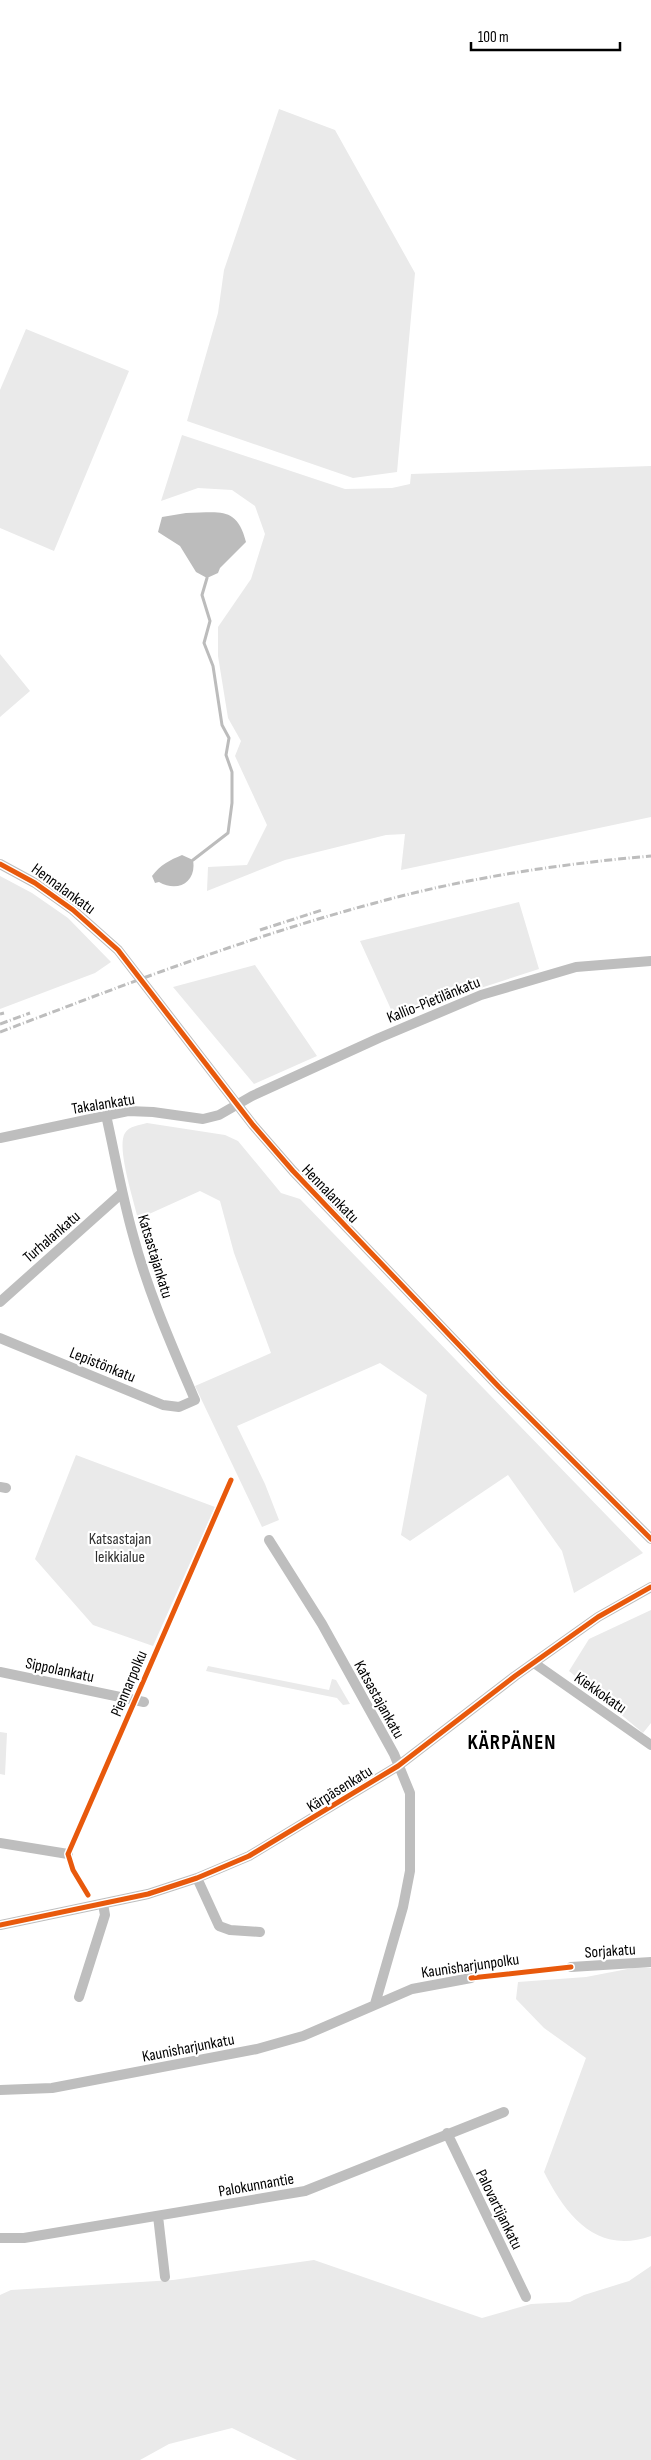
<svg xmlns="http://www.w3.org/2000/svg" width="651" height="2460" viewBox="0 0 651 2460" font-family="'Sofia Sans Condensed',sans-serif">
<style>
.green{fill:#eaeaea}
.water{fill:#bcbcbc}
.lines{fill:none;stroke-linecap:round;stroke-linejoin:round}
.stream{stroke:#bcbcbc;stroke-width:3}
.minor{stroke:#bebebe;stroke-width:10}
.rail{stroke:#bdbdbd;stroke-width:3;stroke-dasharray:8 2.5 1 2.5;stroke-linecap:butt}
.cycleway-casing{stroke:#fff;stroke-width:8}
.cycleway{stroke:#e8590c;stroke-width:5}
.labels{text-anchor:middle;stroke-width:4.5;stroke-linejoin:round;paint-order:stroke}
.street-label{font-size:16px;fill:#000;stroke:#fff}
.park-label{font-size:16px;fill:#2f2f2f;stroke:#fff}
.district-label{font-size:21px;font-weight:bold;letter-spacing:1px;fill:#000;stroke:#fff}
</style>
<rect width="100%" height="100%" fill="#fff"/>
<path class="green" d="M279 109 335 130 415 273 397 472 353 478 187 421 218 313 224 270Z
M26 329 129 371 54 551 0 528V390Z
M182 435 345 489 392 488 410 484 411 474 651 466V817L401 870 405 834 386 835 285 860 207 891 208 867 247 865 267 825 235 756 241 741 228 718 218 656V627L251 579 265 534 255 506 232 490 198 488 161 501Z
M0 654 30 691 0 717Z
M0 876 32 893 68 918 111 962 95 973 0 1009Z
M519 902 539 969 394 1016 360 941Z
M255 965 317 1056 254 1084 173 987Z
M147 1123 225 1135 238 1141 281 1193 300 1199 643 1553 574 1593 562 1551 508 1475 410 1541 401 1535 427 1395 380 1363 237 1426 265 1484 279 1520 262 1527 195 1386 271 1353 234 1253 220 1201 200 1191 138 1219C134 1201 116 1147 125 1133 129 1126 140 1125 147 1123Z
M76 1455 215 1507 153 1646 93 1625 35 1559Z
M651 1610V1723L643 1733 569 1671 589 1639Z
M208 1666 329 1690 332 1679 336 1680 350 1704 343 1705 337 1698 206 1671Z
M0 1732 7 1733 5 1775 0 1774Z
M638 1967 651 1968V2236C597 2255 566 2216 544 2172L586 2058 544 2028 516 1999 518 1982 586 1977Z
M314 2260 482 2318 531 2304 570 2302 584 2295 629 2281 651 2266V2460H297L232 2428 169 2444 140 2460H0V2295L11 2290 173 2280Z"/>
<path class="water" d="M186 513C218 513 237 505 246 542L220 568 218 573 207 578 196 572 180 546 158 532 162 517Z
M182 855 193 860C197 882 178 893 159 882L155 883 152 876C160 865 170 860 182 855Z"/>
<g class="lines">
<path class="stream" d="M193 860 228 833 232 803V772L226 755 229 738 222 725 213 666 204 643 210 621 202 595 207 578"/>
<path class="minor" d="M0 864 35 883 73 910 118 950 253 1125 293 1171 499 1387 651 1539
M0 1138 128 1111 153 1112 203 1119 219 1115 252 1096 379 1038 481 995 576 967 651 961
M0 1302 122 1193
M0 1338 163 1405 179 1407 195 1400C172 1346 148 1292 133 1235 122 1196 115 1155 106 1115
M0 1487 6 1488
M269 1540 322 1624 394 1754 410 1793V1871L403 1907 375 2004
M534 1663 651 1745
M0 1672 144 1702
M0 1843 68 1854
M197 1878 219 1926 230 1930 260 1932
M0 1925 148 1894 197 1878 249 1856 398 1766 515 1676 598 1617 651 1587
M571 1967 651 1962
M79 1997 105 1915 103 1904
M0 2090 52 2088 257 2049 303 2036 412 1989 471 1978
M447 2133 526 2297
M158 2216 165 2277
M0 2238H24L305 2191 504 2112"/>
<path class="rail" d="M260 930 322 910
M0 1014 4 1013
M0 1024 30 1013
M0 1032C124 985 247 937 375 903 465 878 559 864 651 856"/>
<g class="cycleway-casing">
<path id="cycleway" d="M0 864 35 883 73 910 118 950 253 1125 293 1171 499 1387 651 1539
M88 1895 73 1870 68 1854 231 1480
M0 1925 148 1894 197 1878 249 1856 398 1766 515 1676 598 1617 651 1587
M471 1978 571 1967"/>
</g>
<use href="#cycleway" class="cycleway"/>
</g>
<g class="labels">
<g class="street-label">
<text transform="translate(64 888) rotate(36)" y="6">Hennalankatu</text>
<text transform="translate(433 999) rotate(-22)" y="6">Kallio-Pietilänkatu</text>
<text transform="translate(103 1103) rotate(-9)" y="6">Takalankatu</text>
<text transform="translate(331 1193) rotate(46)" y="6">Hennalankatu</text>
<text transform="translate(51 1236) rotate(-41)" y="6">Turhalankatu</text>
<text transform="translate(156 1256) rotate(73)" y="6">Katsastajankatu</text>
<text transform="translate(103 1364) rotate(22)" y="6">Lepistönkatu</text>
<text transform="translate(60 1669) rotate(12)" y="6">Sippolankatu</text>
<text transform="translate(128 1683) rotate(-67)" y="6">Piennarpolku</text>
<text transform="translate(601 1692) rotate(35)" y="6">Kiekkokatu</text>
<text transform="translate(380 1699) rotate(61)" y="6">Katsastajankatu</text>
<text transform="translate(339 1788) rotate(-32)" y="6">Kärpäsenkatu</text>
<text transform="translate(610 1950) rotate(-4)" y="6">Sorjakatu</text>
<text transform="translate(470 1965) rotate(-8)" y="6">Kaunisharjunpolku</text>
<text transform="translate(188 2047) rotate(-11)" y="6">Kaunisharjunkatu</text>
<text transform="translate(256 2184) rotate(-10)" y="6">Palokunnantie</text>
<text transform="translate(500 2209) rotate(64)" y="6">Palovartijankatu</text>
</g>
<g class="park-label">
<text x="120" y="1544">Katsastajan<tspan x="120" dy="18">leikkialue</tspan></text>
</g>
<g class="district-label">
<text x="512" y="1749">KÄRPÄNEN</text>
</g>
</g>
<path d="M471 42v8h149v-8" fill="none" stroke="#000000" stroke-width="2.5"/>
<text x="478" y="42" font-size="15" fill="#000000" stroke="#ffffff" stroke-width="4" paint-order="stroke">100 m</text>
</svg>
